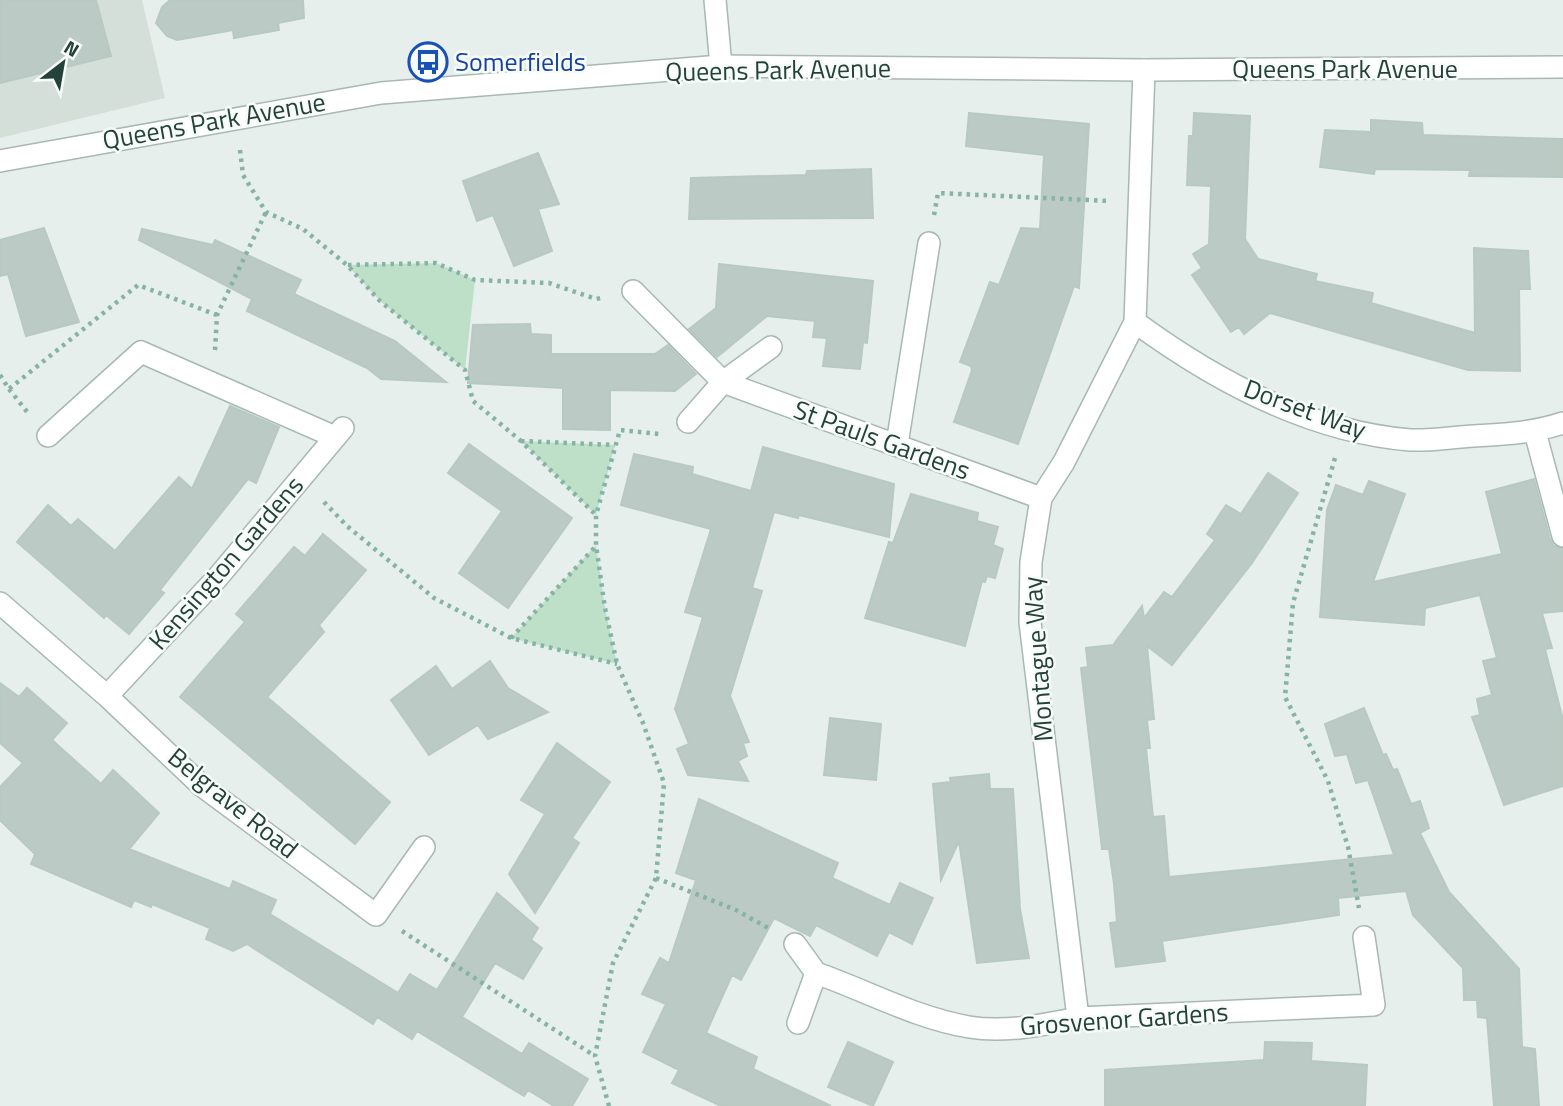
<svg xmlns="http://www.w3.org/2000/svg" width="1563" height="1106" viewBox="0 0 1563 1106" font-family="'Titillium Web',sans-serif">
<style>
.built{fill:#d4dfda}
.green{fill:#bfe0c8}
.building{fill:#bbcac4;stroke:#b8c9c2;stroke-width:2}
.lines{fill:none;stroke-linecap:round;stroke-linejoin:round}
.service-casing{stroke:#a8b8b2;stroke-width:24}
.minor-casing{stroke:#a8b8b2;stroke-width:24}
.tertiary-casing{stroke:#a8b8b2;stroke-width:24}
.path{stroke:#86b3a5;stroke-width:4.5;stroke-dasharray:3.5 5;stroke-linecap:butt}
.service{stroke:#fff;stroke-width:21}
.minor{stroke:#fff;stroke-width:21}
.tertiary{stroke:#fff;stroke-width:21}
.labels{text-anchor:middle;stroke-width:5;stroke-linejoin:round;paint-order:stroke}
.transit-label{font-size:26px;fill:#164399;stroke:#f7fbf9;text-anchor:start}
.street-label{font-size:26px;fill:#24423a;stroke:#f7fbf9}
</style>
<rect width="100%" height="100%" fill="#e6efeb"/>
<path class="built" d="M0 0H142L165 98 0 138Z"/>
<path class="green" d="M436 263 475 280 465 370 380 301 347 265Z
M521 441 615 445 596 515Z
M596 545 605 608 617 664 511 638Z"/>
<path class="building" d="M0 0H96L111 56 0 83Z
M170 0H303L304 18 278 23 279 30 234 38 233 30 177 40 167 36 156 23 162 7Z
M969 113 1089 124 1079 288 1074 286 1018 444 954 422 972 370 971 366 960 362 990 282 999 285 1021 228 1040 229 1044 155 966 146Z
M1194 113 1250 116 1245 239 1258 259 1317 274 1315 281 1373 293 1371 303 1475 333 1474 248 1528 251 1530 289H1519L1520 371 1468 370 1270 313 1244 334 1239 327 1231 332 1192 275 1202 268 1193 254 1209 244 1211 186 1187 185 1189 136H1193Z
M1371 120 1422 123 1423 135 1563 139V177L1469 176 1470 170 1375 169 1374 174 1320 167 1325 130 1371 132Z
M538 153 559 204 538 209 552 251 514 266 493 215 477 221 463 181Z
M871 169 873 218 689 219 691 178 806 175 807 171Z
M44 228 79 322 26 336 8 274 0 276V240Z
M142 229 213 245 215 240 301 280 294 294 395 341 446 382 381 379 367 368 247 311 252 299 139 240Z
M719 264 873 281 867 343 863 342 860 369 823 366 827 338 813 337 815 321 767 316 717 357 689 329 716 308Z
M530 324 531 334 551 335V354H655L668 345 696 374 675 391 610 390V430L563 429V388L468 383 473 325Z
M230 406 279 427 256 483 248 479 160 590 164 593 129 634 106 615 104 618 17 542 48 505 71 526 78 519 115 551 179 477 192 489Z
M469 444 572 518 508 608 459 573 502 511 448 473Z
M763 447 894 484 889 537 799 515 798 518 774 512 752 588 762 591 730 696 749 742 743 743 747 756 738 761 748 781 688 775 677 749 689 744 675 709 703 617 685 612 711 529 621 505 634 454 693 467 692 474 751 491Z
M1268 473 1298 493 1252 563 1172 665 1147 646 1154 719 1147 720 1150 748H1146L1153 817 1164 816 1169 877 1394 855 1368 780 1356 783 1347 754 1335 756 1325 724 1364 708 1383 755 1386 754 1393 770 1397 769 1411 804 1420 801 1429 828 1420 833 1449 892 1519 969 1522 1047 1535 1049 1539 1106H1494L1487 1018 1478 1017 1477 1000H1464L1463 968 1413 915 1406 891 1338 898 1339 915 1162 941 1165 961 1116 967 1110 923 1117 922 1114 884 1109 849H1102L1081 668 1088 667 1086 648 1113 645 1142 606 1144 618 1164 592 1172 597 1215 540 1207 534 1226 505 1241 514Z
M1534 479 1550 539 1554 546 1563 549V611L1542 613 1552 648 1545 649 1563 720V786L1504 805 1472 717 1480 715 1477 699 1492 695 1483 661 1497 658 1480 595 1425 608 1424 625 1320 617 1327 510 1336 485 1363 495 1369 481 1405 494 1373 582 1502 554 1486 492Z
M911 494 978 513 977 521 998 527 993 545 1003 549 995 578 987 576 985 582 982 581 965 646 865 618 889 542 893 543Z
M323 534 366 570 319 625 324 632 267 697 390 802 355 844 180 697 245 622 236 614 294 547 305 556Z
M490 661 508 688 548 712 488 739 478 725 429 755 391 700 436 666 452 689Z
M0 683 19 697 27 688 67 723 52 740 101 784 113 770 159 813 129 849 230 889 233 881 276 900 270 914 398 993 410 974 437 990 497 893 538 928 531 940 542 948 523 979 495 963 462 1017 522 1054 529 1043 588 1079 572 1106H554L528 1090 524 1096 417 1031 412 1039 377 1017 373 1024 247 944 233 951 206 939 210 928 152 904 151 907 134 900 131 907 31 864 35 854 0 820V787L23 763 0 743Z
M830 718 881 724 876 780 824 775Z
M557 743 610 782 572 838 579 843 535 913 509 874 545 814 521 800Z
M989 774 990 789H1013L1020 909 1029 958 977 963 959 841 941 880 933 784 951 782 950 778Z
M699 799 838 863 832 878 890 905 900 883 933 898 912 944 889 932 877 956 816 925 810 936 774 918 741 980 732 975 706 1033 757 1057 753 1069 831 1106H721L672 1083 679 1070 643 1052 666 1004 642 994 660 958 669 963 696 880 676 873Z
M848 1042 893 1062 873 1106 828 1087Z
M1265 1042 1312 1043 1311 1061 1367 1065 1365 1106H1105V1070L1264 1060Z"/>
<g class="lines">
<g class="service-casing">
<path id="service" d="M633 291 723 382
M48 436 141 352 335 437
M897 444 929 243"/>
</g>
<g class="minor-casing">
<path id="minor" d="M715 0 721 66
M1135 322C1214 380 1311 432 1410 440 1431 441 1453 437 1474 436 1505 434 1533 433 1563 423
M723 382 771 347
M688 422 723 382 1041 498
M1535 432 1563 536
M0 603 107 696 201 785 376 915 424 847
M107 696 218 577 343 428
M795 944 816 973
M1078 1018 1030 622 1031 562 1041 498 1064 462 1135 322 1144 70
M798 1023 816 973C867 991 916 1018 969 1027 1005 1033 1043 1025 1078 1018L1374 1005 1364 937"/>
</g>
<g class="tertiary-casing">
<path id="tertiary" d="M0 161 381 93 721 66 1144 70 1563 67"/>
</g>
<path class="path" d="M240 150 243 175 266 212 303 229 347 265 380 301 465 370 473 401 521 441 596 515
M934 215 938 193 1110 201
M348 265 436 263 475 280 549 283 596 299 605 297
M215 350 217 315 266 212
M0 375 9 389 138 285 217 315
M9 389 28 413
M521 441 615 445
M1335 458 1293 603 1285 697 1328 781 1348 847 1359 908
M324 502 347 526 434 598 511 638 617 664
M511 638 596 546
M656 878 736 910 770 929
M402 931 595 1056
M609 1106 595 1056 613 963 656 878 664 783 643 723 617 664 605 608 596 545V515L620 430 659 434"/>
<use href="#service" class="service"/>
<use href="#minor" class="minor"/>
<use href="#tertiary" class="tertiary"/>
</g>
<defs>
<g id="bus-ring" transform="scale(2.0125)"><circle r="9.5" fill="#f7fbf9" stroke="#1a4fb4" stroke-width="1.5"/><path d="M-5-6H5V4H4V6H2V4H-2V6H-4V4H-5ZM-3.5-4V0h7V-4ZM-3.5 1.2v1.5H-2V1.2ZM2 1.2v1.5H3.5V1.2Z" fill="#1a4fb4"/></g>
</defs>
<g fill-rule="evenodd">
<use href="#bus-ring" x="428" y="62"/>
</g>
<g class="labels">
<g class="transit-label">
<text x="455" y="71">Somerfields</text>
</g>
<g class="street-label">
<text x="1345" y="78">Queens Park Avenue</text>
<text transform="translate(778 70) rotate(-1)" y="9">Queens Park Avenue</text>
<text transform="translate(214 121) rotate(-10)" y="9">Queens Park Avenue</text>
<text transform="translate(1305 409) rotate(20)" y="9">Dorset Way</text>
<text transform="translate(882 440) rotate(20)" y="9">St Pauls Gardens</text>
<text transform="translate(226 563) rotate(-49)" y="9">Kensington Gardens</text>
<text transform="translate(1038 659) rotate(-94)" y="9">Montague Way</text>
<text transform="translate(233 803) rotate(39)" y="9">Belgrave Road</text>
<text transform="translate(1124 1019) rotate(-4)" y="9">Grosvenor Gardens</text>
</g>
</g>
<g transform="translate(63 63) rotate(31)" stroke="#f7fbf9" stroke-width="5" paint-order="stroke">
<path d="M0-5L12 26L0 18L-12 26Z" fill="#24423a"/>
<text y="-10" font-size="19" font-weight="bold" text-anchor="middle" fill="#24423a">N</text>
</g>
</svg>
